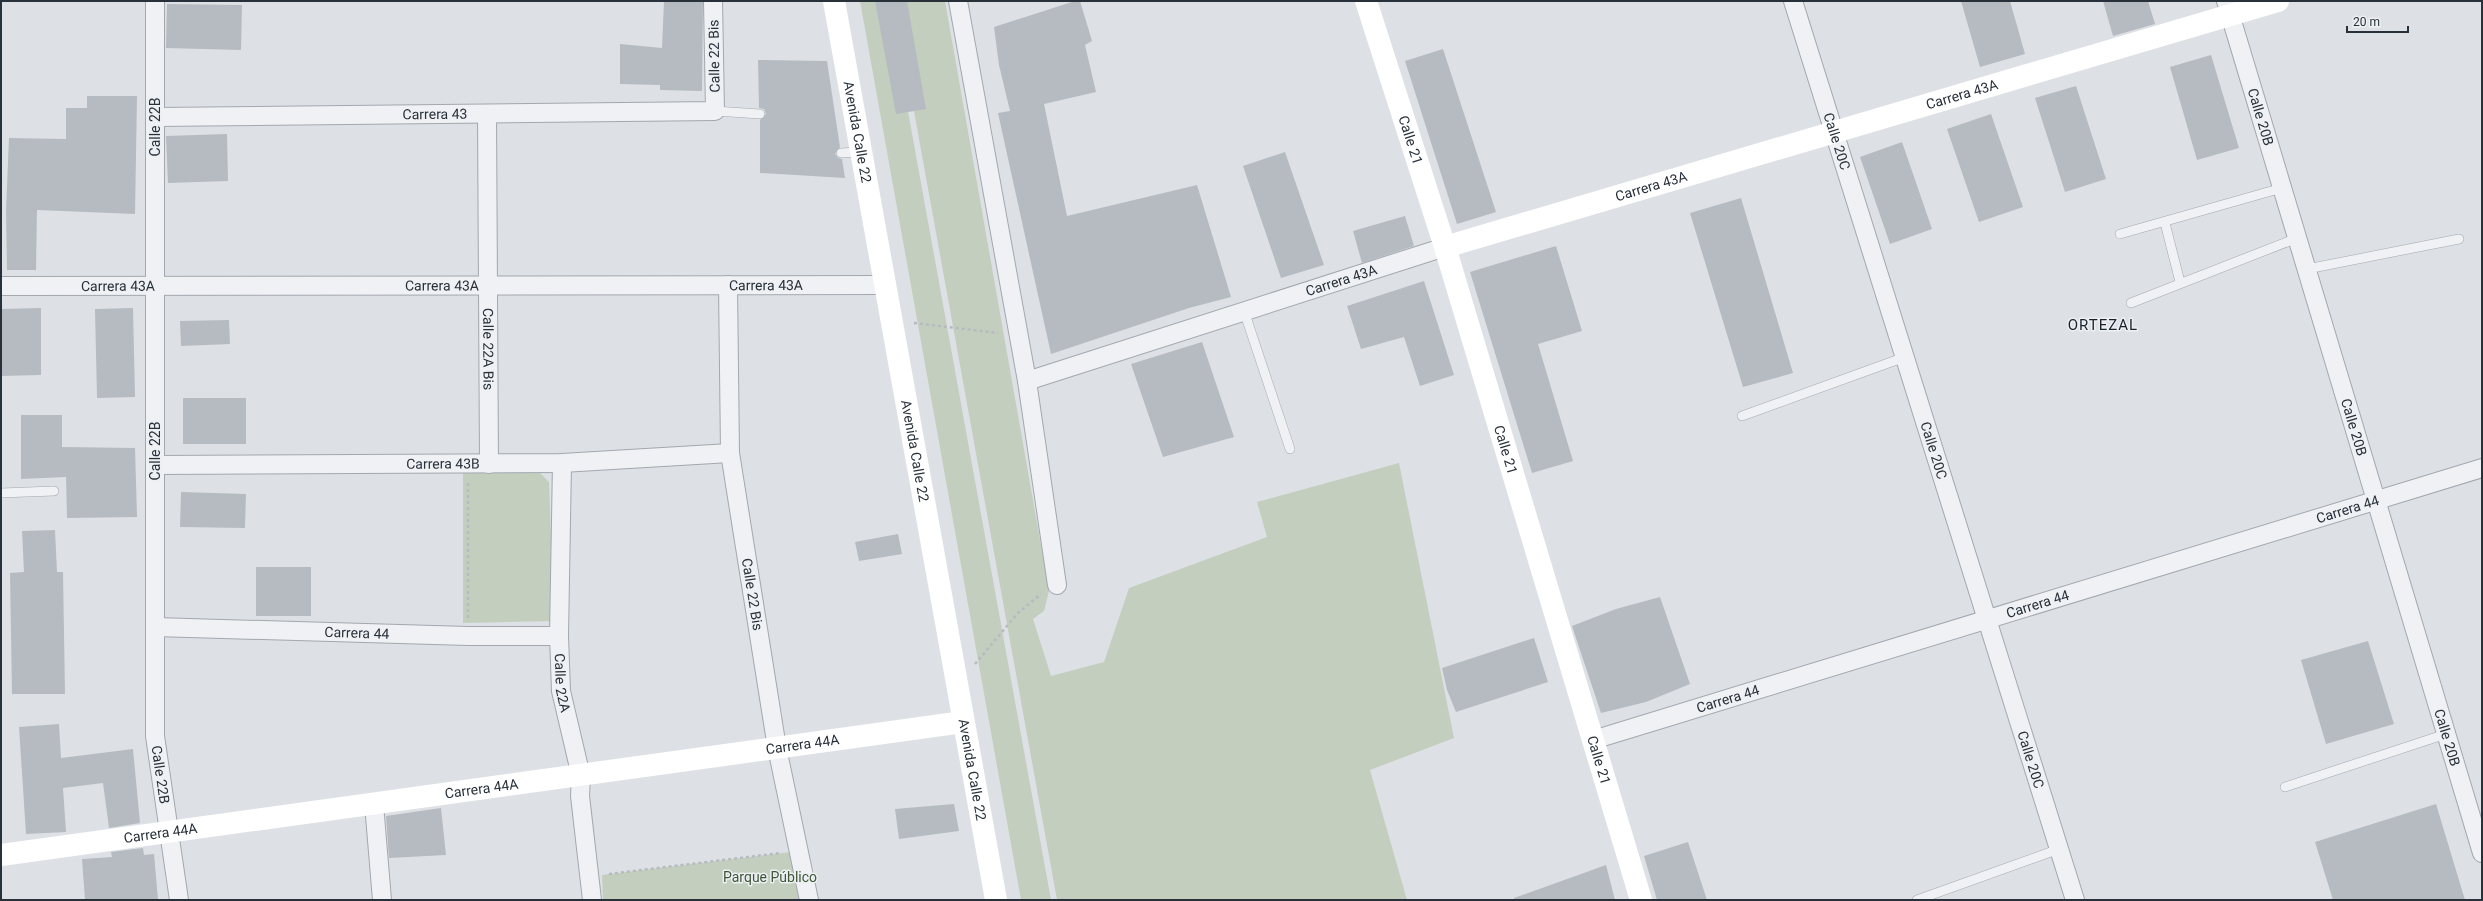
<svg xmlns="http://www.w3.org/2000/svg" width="2483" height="901" viewBox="0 0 2483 901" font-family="Roboto,sans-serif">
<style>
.green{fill:#c4cebf}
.building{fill:#b5bbc1}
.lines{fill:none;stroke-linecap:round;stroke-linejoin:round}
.lane-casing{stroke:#a3a8ae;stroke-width:10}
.street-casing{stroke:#a3a8ae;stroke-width:20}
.path{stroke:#b7bbc0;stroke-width:2.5;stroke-dasharray:3 3;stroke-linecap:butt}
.lane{stroke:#eff1f4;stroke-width:9}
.street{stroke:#eff1f4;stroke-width:18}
.secondary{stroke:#fff;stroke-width:22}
.labels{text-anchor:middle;stroke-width:3;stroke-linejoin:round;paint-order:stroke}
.street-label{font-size:14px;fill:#28303a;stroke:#ecf0f3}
.park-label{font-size:14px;fill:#3f5537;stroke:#ecf0f3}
.neighbourhood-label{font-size:15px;letter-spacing:1px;fill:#1a212b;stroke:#ecf0f3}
</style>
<rect width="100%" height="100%" fill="#dde1e5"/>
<path class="green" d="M860 1H888L1051 900H1021Z
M894 1H945L1049 591 1044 611 1033 619 1051 676 1104 662 1129 588 1267 537 1257 502 1399 463 1454 738 1370 770 1407 900H1057Z
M463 473H540L549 482 554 621 463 623Z
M791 852 799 900H603L602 875Z"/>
<path class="building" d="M664 1H703L702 91 660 90V85L620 84V44L662 48Z
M875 1H907L926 109 896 114Z
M1075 1H1080L1092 41 1085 45 1096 92 1044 104 1067 216 1197 185 1231 297 1189 308 1051 354 998 113 1010 111 999 65 994 27Z
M1961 1H2010L2025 54 1980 67Z
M2103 1H2148L2155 24 2113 36Z
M167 4 242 5 241 50 166 48Z
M1443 49 1496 212 1457 224 1405 61Z
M2211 55 2239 148 2197 160 2170 67Z
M758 60 827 61 840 147 835 154 838 158 842 159 845 178 760 173V120L766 114 764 109 759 108Z
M2076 86 2106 179 2065 192 2035 98Z
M87 96H137L135 214 37 210 36 270H7L6 211 9 138 66 139V108H87Z
M1991 114 2023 207 1979 222 1947 129Z
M227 134 228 181 168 183 166 136Z
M1902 142 1932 229 1890 244 1860 157Z
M1285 152 1324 265 1281 278 1243 166Z
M1741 198 1793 373 1743 387 1690 213Z
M1405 216 1414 246 1362 263 1353 231Z
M1556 246 1582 331 1538 344 1573 461 1532 473 1470 272Z
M1424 281 1454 375 1420 386 1404 337 1361 349 1347 306Z
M41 308V375L1 376V309Z
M133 308 135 397 97 398 95 309Z
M229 320 230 344 181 346 180 321Z
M1202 342 1234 437 1163 457 1131 364Z
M183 398H246V444H183Z
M21 415H62V447L135 448 137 517 67 518 66 477 21 479Z
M181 492 246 494 245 528 180 527Z
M55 530 57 572H63L65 694H12L10 573 24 572 22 531Z
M898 534 902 554 859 561 855 542Z
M256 567H311V616H256Z
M1660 597 1690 684 1646 702 1601 713 1572 626 1616 609Z
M1534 638 1548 682 1456 712 1447 690 1442 668Z
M2368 641 2394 724 2326 744 2301 660Z
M59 724 61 758 133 749 140 823 109 828 103 783 63 788 66 832 26 834 19 727Z
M954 804 959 831 899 839 895 809Z
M2436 804 2465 900H2333L2315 842Z
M441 808 446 855 389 858 386 816Z
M1688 842 1707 900H1657L1644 856Z
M143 848 144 855 154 854 158 900H85L82 859 112 857 111 852Z
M1606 865 1615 900H1514V898Z"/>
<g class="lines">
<g class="lane-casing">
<path id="lane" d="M715 111 760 114
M841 153 860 152
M2165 223 2180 282
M2120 234 2282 188
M2307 269 2459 239
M2131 303 2297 238
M1244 311 1290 449
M1742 416 1905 357
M1 493 54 491
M2285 787 2446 734
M1917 900 2059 849"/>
</g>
<g class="street-casing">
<g id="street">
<path id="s1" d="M155 1V736L179 900"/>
<path d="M958 1 1027 381 1057 585"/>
<path id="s2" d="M1793 1 2075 900"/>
<path id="s3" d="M2226 1 2482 853"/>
<path id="s4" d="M487 114 489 464"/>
<path id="s5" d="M155 117 715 111 713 1"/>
<path id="s6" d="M728 285 730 453 777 748 809 900"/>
<path id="s7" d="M1 286 883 285"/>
<path id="s8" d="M1027 381 1445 247"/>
<path id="s9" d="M562 463 559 636 561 691 581 776 580 796 592 900"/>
<path id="s10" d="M155 465 562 463 730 453"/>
<path id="s11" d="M155 627 468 636H559"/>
<path id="s12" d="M1593 740 2482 468"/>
<path d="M374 804 382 900"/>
</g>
</g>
<path class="path" d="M914 323 998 333
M468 483V618
M975 664 1018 613 1041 594
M609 874 780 853"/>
<use href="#lane" class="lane"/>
<use href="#street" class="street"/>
<g class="secondary">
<path id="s13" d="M834 1 996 900"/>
<path id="s14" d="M1366 1 1445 247 1641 900"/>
<path id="s15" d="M1445 247 2278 1"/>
<path id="s16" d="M1 855 963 722"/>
</g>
</g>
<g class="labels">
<g class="street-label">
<text transform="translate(714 56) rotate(-91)" y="5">Calle 22 Bis</text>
<text dy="5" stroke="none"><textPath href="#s15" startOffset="539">Carrera 43A</textPath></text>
<text dy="5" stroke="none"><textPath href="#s5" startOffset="280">Carrera 43</textPath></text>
<text dy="5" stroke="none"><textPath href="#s3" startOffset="121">Calle 20B</textPath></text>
<text transform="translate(155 127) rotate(-90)" y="5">Calle 22B</text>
<text dy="5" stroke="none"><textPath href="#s13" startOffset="133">Avenida Calle 22</textPath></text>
<text dy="5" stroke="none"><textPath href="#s14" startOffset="146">Calle 21</textPath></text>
<text dy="5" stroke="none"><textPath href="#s2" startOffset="147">Calle 20C</textPath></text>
<text dy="5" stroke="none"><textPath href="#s15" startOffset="215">Carrera 43A</textPath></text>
<text dy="5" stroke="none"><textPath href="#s8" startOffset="330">Carrera 43A</textPath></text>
<text dy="5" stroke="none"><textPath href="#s7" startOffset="441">Carrera 43A</textPath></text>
<text dy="5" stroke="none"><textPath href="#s7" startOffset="765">Carrera 43A</textPath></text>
<text dy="5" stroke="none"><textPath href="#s7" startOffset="117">Carrera 43A</textPath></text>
<text dy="5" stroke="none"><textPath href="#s4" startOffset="235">Calle 22A Bis</textPath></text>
<text dy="5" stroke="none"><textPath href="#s3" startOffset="445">Calle 20B</textPath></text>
<text dy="5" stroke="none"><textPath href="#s14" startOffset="470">Calle 21</textPath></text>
<text dy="5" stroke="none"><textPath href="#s2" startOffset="471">Calle 20C</textPath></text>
<text transform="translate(155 451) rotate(-90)" y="5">Calle 22B</text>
<text dy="5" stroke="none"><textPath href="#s13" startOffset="457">Avenida Calle 22</textPath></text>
<text dy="5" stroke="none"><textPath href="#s10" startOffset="288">Carrera 43B</textPath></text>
<text dy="5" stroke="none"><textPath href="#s12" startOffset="789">Carrera 44</textPath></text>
<text dy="5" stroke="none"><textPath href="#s6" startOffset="311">Calle 22 Bis</textPath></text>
<text dy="5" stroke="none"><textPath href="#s12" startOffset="465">Carrera 44</textPath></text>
<text dy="5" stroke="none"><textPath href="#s11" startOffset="202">Carrera 44</textPath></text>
<text dy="5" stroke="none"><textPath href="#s9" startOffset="220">Calle 22A</textPath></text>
<text dy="5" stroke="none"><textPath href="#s12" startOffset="141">Carrera 44</textPath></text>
<text dy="5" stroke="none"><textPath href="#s3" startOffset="769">Calle 20B</textPath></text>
<text dy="5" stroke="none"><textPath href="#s16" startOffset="809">Carrera 44A</textPath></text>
<text dy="5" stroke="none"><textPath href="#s2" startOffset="795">Calle 20C</textPath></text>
<text dy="5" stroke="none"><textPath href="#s14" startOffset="794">Calle 21</textPath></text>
<text dy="5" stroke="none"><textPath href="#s13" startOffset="781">Avenida Calle 22</textPath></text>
<text dy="5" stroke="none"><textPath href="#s1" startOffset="774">Calle 22B</textPath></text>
<text dy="5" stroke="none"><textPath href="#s16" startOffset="485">Carrera 44A</textPath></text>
<text dy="5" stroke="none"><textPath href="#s16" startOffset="161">Carrera 44A</textPath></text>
</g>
<g class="park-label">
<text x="770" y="882">Parque Público</text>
</g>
<g class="neighbourhood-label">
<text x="2103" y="330">ORTEZAL</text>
</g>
</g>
<rect width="2483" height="901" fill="none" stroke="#28303a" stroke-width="4"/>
<path d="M2347 26v6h61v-6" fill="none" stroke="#28303a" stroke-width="2"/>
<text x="2353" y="26" font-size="12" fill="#28303a" stroke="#ecf0f3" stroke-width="3" paint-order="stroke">20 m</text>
</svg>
